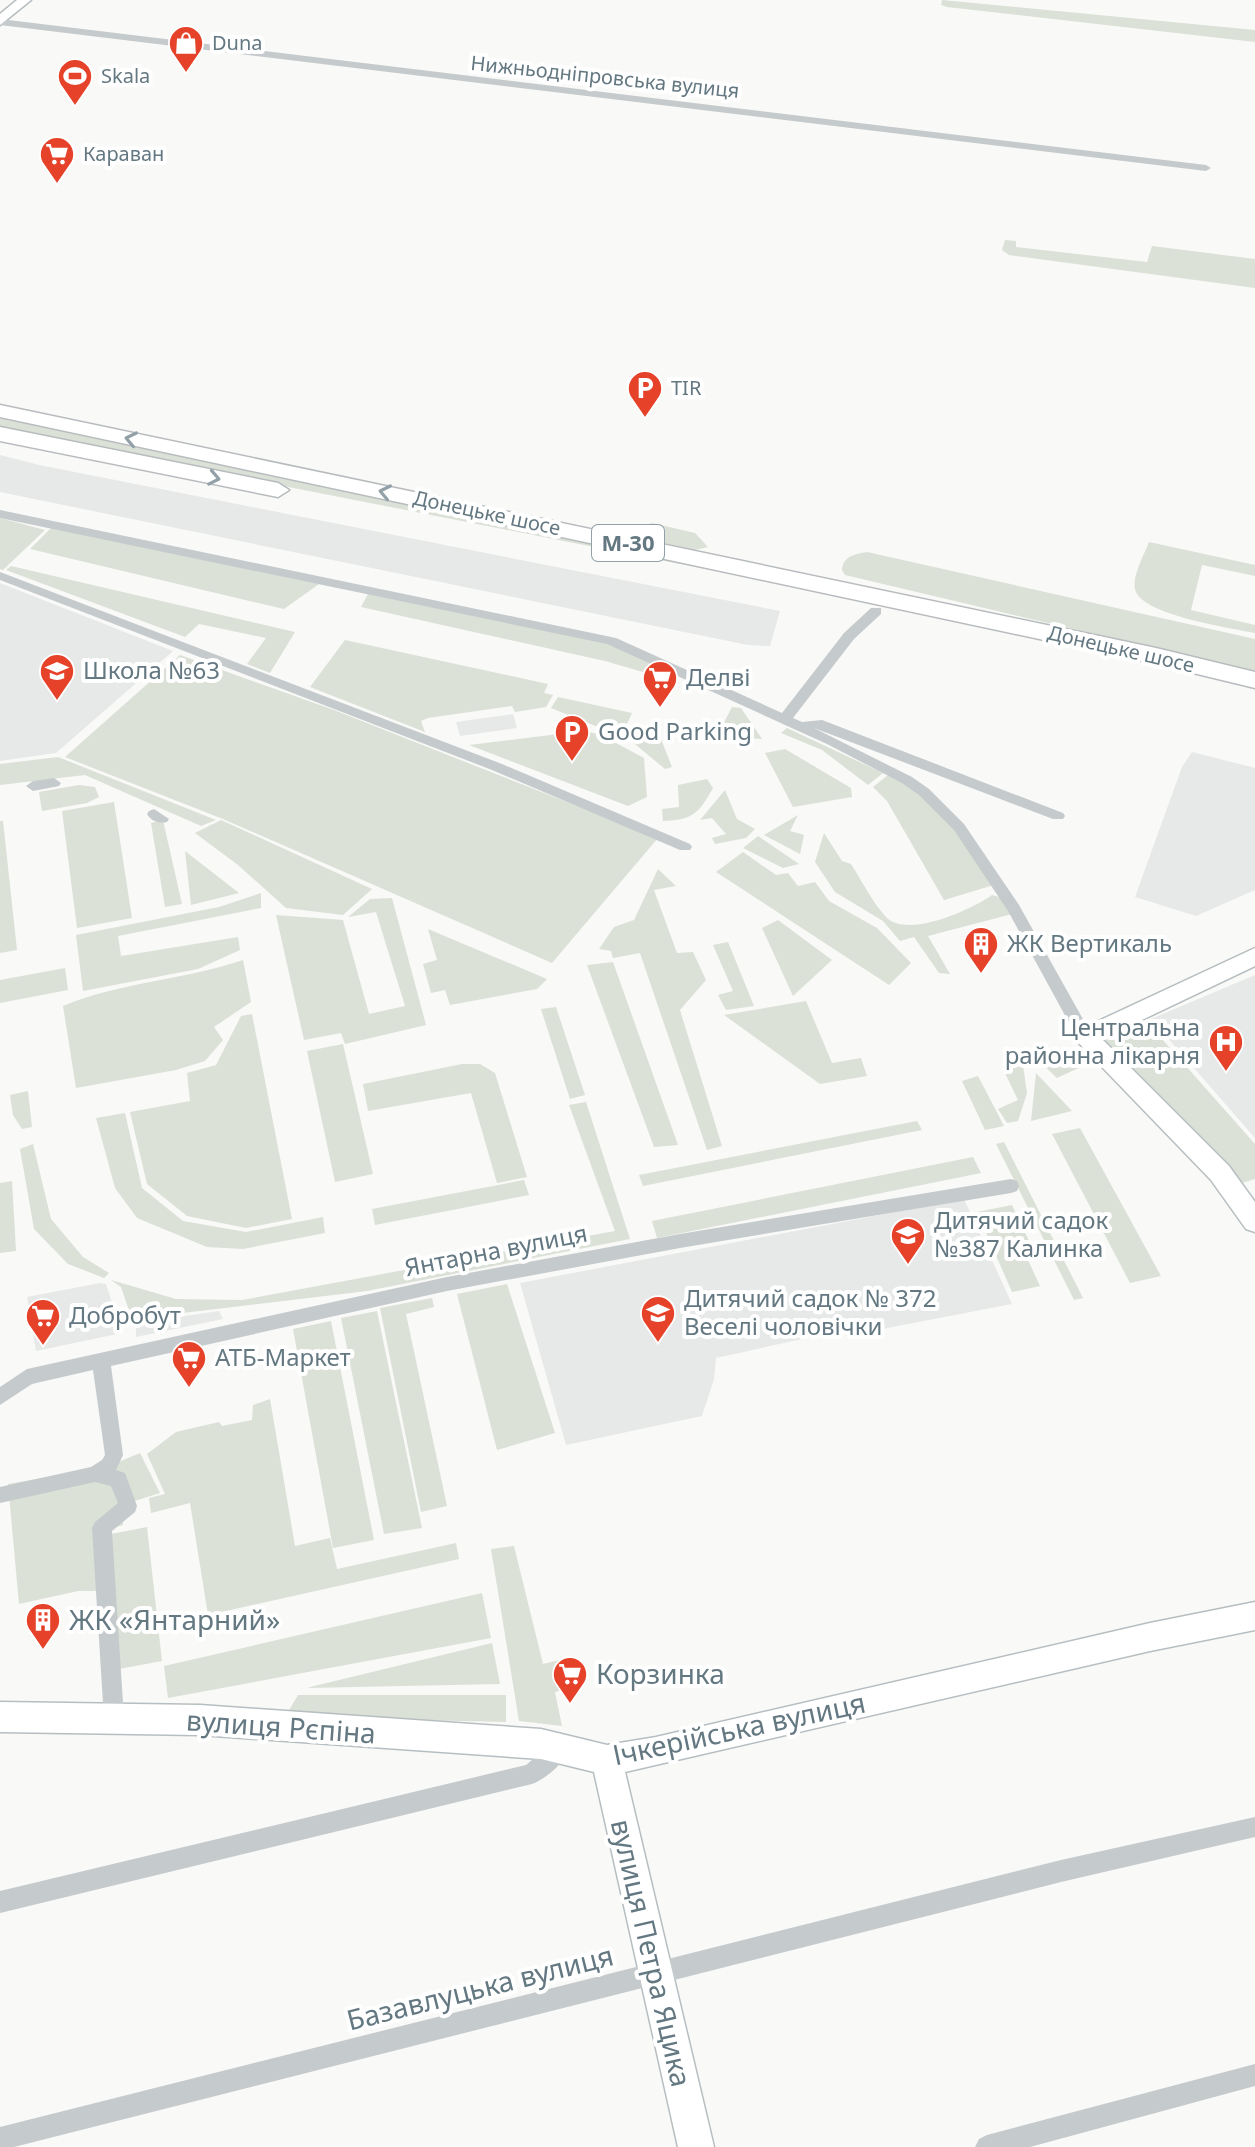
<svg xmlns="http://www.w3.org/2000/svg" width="1255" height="2147" viewBox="0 0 1255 2147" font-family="'Noto Sans',sans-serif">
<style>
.built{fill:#e7e9e8}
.green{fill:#dbe1d7}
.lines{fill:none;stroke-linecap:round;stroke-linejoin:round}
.secondary-casing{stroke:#b7bec1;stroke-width:3}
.highway-casing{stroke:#b8bcbf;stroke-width:3}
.street{fill:#c5cacc;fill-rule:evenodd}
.secondary{fill:#fff;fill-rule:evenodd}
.highway{fill:#fff;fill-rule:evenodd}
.oneway{stroke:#92a0a8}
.labels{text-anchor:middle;stroke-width:8;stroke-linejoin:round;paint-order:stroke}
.far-poi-label{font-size:20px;fill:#647882;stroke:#fff;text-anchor:start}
.far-street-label{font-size:20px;fill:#647882;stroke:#fff}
.shield{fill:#fff;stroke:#92a0a8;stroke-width:2}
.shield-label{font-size:22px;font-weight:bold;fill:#647882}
.poi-label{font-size:24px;fill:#647882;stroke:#fff;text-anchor:start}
.street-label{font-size:24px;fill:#647882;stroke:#fff}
.near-poi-label{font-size:28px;fill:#647882;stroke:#fff;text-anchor:start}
.near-street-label{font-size:28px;fill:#647882;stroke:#fff}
</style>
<rect width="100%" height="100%" fill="#f9f9f7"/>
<path class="built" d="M0 455 39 465 780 611 770 646 748 645 0 492Z
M0 583 173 651 56 753 0 761Z
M513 714 517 728 460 736 456 722Z
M1192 752 1255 768V890L1196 916 1135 897 1182 767Z
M1255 975V1138L1151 1019Z
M964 1199 1012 1304 846 1336 843 1330 716 1358 714 1379 702 1416 566 1445 520 1283Z
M100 1283 106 1284 122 1333 36 1351 27 1297Z
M219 1311 223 1319 136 1337V1323Z"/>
<path class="green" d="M942 0 1255 30V42L947 7 941 5Z
M1005 240 1016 241V247L1147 262 1152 246 1255 259V288L1009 255 1002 250Z
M0 412 828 593 24 435 0 429Z
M0 518 45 530 3 570 0 569Z
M652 523 695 533 708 547 695 550 628 535Z
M51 528 319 584 284 609 30 549Z
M1149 542 1255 565V576L1202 565 1191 610 1255 625V633C1231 628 1140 615 1135 589 1132 576 1144 555 1149 542Z
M867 552 1255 639V672L845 575 842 570C843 556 855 554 867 552Z
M11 566 295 632 270 673 247 664 266 638 199 624 185 637 6 570Z
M368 594 608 643 678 677 677 682 605 661 361 607Z
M345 640 548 684 544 693 553 695 546 707 515 712 512 706 428 718 421 721 425 732 310 687Z
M180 655 334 710 658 838 552 963 223 819 65 757Z
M558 697 632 713 626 726 659 734 672 767 665 769 630 740 551 708Z
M732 707 741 708 762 739 717 736Z
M787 728 883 773 868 785 822 750 781 733Z
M583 731 599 734 644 758 647 797 628 806 469 745Z
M785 749 851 788 852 797 793 807 765 753Z
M58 757 216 820 201 826 85 775 0 785V764Z
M888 775C935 796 967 843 994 885L944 900 887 801 873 787Z
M707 779 713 788C699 813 693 820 663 821L662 809 679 807 678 785Z
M79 785 95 787 99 797 87 803 42 811 39 792Z
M725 790 737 819 755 829 746 838 715 844 712 838 726 834 712 818 700 820Z
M114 802 132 918 77 928 62 811Z
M798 815 790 831 804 835 800 854 764 835Z
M163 820 182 904 165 907 151 823Z
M221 820 372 889 343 915 286 908 238 865 195 833Z
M0 821H3L17 950 0 953Z
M824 833 842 861 851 864C862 881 872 902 886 917 907 939 971 910 992 895L1002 898 1012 914 928 936 950 974 939 973 914 937 900 941 883 921 835 892 815 862Z
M758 836 799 864 783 868 743 848Z
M185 851 239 893 191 905Z
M743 852 776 875 788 873 798 886 815 882 829 901 877 928 911 963 889 985 716 872Z
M658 869 676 886 654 890 677 953 693 952 706 980 680 1010 722 1146 707 1150 640 953 613 958 611 951 599 949 614 927 634 920Z
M261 893V908L118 936 121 956 238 937 240 950 198 969 83 991 76 935 219 907Z
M392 898 426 1025 345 1044 341 1033 304 1040 276 915 343 920 369 1014 405 1006 376 912 348 917 370 899Z
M778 920 832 960 793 996 762 928Z
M428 929 547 979 537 989 450 1005 445 990 431 993 423 964 437 960Z
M728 942 754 1006 726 1010 718 995 733 991 713 945Z
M243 960 251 1002 214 1027 223 1040 205 1061 176 1070 76 1088 63 1006C120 982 185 980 243 960Z
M613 962 678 1145 654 1147 587 965Z
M65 968 68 990 0 1003V980Z
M806 1001 832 1063 861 1058 867 1076 820 1084 724 1015Z
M556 1007 585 1095 570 1099 541 1009Z
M252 1014 292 1219 246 1228 187 1216 147 1184 130 1112 190 1101 187 1073 216 1065 241 1016Z
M1146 1021 1255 1144V1179L1239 1184 1097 1037Z
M343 1044 373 1174 335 1182 307 1051Z
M1081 1049 1096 1060 1057 1078 1041 1063Z
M462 1064H480L495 1073 527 1177 497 1183 471 1093 368 1111 363 1084Z
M1023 1065 1027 1093 1018 1121 1007 1123 998 1109 1018 1100 1003 1069Z
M1036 1073 1072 1111 1031 1121Z
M978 1076 1004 1126 985 1130 962 1081Z
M28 1091 32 1127 22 1129 13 1115 10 1095Z
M586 1102 630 1239 367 1291 132 1319 121 1287 111 1280 176 1299 242 1300 615 1231 569 1105Z
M125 1113 142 1188 183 1221 246 1232 323 1217 325 1233 243 1249 207 1247 137 1218 115 1188 96 1118Z
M917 1121 922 1130 643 1186 639 1175Z
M1080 1128 1161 1276 1130 1283 1052 1134Z
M1004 1142 1083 1298 1074 1300 996 1144Z
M33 1144 51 1219 83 1257 109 1273 104 1278 68 1264 34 1229 20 1149Z
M973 1157 981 1173 657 1238 652 1221Z
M524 1180 529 1195 375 1225 372 1209Z
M12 1181 16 1251 0 1253V1183Z
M1012 1205 1031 1245 1022 1247 1040 1286 1012 1292 977 1212Z
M507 1284 555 1433 497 1450 457 1294Z
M432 1298 434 1307 406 1314 447 1506 421 1512 380 1308Z
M377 1311 422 1528 384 1534 341 1318Z
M331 1321 374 1540 333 1548 293 1329Z
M270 1399 295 1546 330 1538 337 1569 456 1543 459 1559 208 1615 190 1503 151 1513 149 1498 165 1494 147 1454 176 1432 219 1422 222 1426 252 1420 253 1405Z
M140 1453 160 1493 122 1505 123 1525 104 1530 106 1591H78L19 1604 8 1484 109 1466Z
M147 1527 162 1661 119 1669 111 1534Z
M514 1546 543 1664 564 1659 571 1688 555 1692 562 1726 519 1721 491 1549Z
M482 1593 491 1638 168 1698 164 1666Z
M492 1643 500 1684 306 1688Z
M298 1695H506V1722L285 1717Z"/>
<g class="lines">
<g class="secondary-casing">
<path id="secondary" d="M17 0H31L0 25V14Z
M1255 948V966L1102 1039 1229 1166 1255 1202V1232L1246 1229 1211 1180 1073 1037 1077 1031Z
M1255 1602V1630L1150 1651 625 1772 714 2147H678L594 1772 541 1759 200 1735 0 1732V1702L200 1705 541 1729 607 1745 656 1737 1150 1623Z"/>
</g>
<g class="highway-casing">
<path id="highway" d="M0 405 1156 648 1255 672V688L1156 664 0 417Z
M0 427 278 483 289 490 278 497 0 441Z"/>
</g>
<path class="street" d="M0 19 1206 165 1211 168 1206 171 0 25Z
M0 510 616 638 782 713 844 633 871 608H881V614L854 639 793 718 802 722 822 720 1063 813 1065 816 1063 819H1053L814 728 912 777 929 789 964 824 1019 905 1093 1037 1091 1041H1079L1008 911 954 830 919 795 902 783 827 744 607 644 0 518Z
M0 572 502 764 690 844 692 847 690 850H680L492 770 0 580Z
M54 778 61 783 59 786 33 791 26 786 33 781Z
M154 809 169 819 167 822C159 824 151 821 147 814L149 811Z
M1011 1179 1017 1181 1019 1186 1017 1191 1011 1193 680 1248 447 1291 111 1366 123 1455 116 1470 125 1473 137 1506 135 1512 112 1531 124 1719 121 1726 114 1729 107 1726 104 1719 92 1528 95 1522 118 1503 111 1486 95 1482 0 1503V1487L91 1467 102 1460 105 1455 93 1370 32 1384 0 1405V1387L27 1369 447 1277 680 1234Z
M561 1738 568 1741 571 1748C565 1762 546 1779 532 1784L0 1913V1891L526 1765 554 1741Z
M1255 1817V1837L1061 1882 14 2147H0V2127L1061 1860Z
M1255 2064V2086L1030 2147H975L979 2139 987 2135Z"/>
<use href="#secondary" class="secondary"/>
<use href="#highway" class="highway"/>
</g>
<defs><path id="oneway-chevron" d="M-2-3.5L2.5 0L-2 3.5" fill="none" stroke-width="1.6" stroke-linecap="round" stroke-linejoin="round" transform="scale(2)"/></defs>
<g class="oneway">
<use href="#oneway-chevron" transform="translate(131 439) rotate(-168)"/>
<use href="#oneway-chevron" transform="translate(214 478) rotate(11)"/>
<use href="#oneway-chevron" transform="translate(385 492) rotate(-168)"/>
</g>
<defs>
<g id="shop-pin" transform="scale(1.8)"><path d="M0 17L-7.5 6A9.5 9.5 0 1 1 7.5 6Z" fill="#e6422a" stroke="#fff"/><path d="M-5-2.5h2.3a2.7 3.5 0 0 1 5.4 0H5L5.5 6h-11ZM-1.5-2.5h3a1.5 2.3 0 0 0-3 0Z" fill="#fff"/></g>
<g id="stadium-pin" transform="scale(1.8)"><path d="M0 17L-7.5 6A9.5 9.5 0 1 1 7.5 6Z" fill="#e6422a" stroke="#fff"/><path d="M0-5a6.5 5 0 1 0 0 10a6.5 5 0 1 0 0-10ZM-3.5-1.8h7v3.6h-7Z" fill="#fff"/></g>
<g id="supermarket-pin" transform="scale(1.8)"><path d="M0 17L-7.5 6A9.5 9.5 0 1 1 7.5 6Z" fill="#e6422a" stroke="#fff"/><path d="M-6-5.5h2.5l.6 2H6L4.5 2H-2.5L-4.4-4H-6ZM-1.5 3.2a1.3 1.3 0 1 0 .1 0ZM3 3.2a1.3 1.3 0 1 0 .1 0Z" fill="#fff"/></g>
<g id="parking-pin" transform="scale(1.8)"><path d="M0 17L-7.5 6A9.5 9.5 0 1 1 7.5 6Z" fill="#e6422a" stroke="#fff"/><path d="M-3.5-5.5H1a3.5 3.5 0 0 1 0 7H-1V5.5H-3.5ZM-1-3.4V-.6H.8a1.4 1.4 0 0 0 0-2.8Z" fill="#fff"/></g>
<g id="school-pin" transform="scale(1.8)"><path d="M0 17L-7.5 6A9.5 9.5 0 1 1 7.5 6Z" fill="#e6422a" stroke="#fff"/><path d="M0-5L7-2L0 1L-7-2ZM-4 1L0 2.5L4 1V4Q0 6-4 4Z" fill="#fff"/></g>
<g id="building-pin" transform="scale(1.8)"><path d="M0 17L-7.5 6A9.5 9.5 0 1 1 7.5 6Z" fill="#e6422a" stroke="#fff"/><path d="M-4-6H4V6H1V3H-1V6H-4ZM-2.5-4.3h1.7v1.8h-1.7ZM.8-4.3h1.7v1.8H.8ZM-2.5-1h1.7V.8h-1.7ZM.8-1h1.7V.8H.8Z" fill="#fff"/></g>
<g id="hospital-pin" transform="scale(1.8)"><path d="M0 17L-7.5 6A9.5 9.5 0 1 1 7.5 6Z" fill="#e6422a" stroke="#fff"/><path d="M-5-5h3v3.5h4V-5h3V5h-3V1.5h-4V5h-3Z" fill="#fff"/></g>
</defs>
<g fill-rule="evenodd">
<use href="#shop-pin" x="186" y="43"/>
<use href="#stadium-pin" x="75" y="76"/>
<use href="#supermarket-pin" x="57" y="154"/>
<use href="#parking-pin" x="645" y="388"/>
<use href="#school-pin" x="57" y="671"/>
<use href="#supermarket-pin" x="660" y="678"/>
<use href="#parking-pin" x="572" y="732"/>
<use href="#building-pin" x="981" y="944"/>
<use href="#hospital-pin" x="1226" y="1042"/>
<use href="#school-pin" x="908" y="1235"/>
<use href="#school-pin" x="658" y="1313"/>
<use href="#supermarket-pin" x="43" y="1316"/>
<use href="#supermarket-pin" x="189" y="1358"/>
<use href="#building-pin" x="43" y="1620"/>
<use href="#supermarket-pin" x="570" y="1674"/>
</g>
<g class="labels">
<g class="far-poi-label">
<text x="212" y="50">Duna</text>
<text x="101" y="83">Skala</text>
<text x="83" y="161">Караван</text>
<text x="671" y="395">TIR</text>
</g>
<g class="far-street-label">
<text transform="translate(605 77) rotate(6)" y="7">Нижньодніпровська вулиця</text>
<text transform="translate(487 513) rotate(12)" y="7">Донецьке шосе</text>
<text transform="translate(1121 649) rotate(13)" y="7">Донецьке шосе</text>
</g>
<rect class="shield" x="592" y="525" width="72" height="36" rx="6"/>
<g class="shield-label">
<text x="628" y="551">М-30</text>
</g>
<g class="poi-label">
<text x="83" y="679">Школа №63</text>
<text x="686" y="686">Делві</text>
<text x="598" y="740">Good Parking</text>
<text x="1007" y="952">ЖК Вертикаль</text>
<text x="1200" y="1036" text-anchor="end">Центральна<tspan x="1200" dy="28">районна лікарня</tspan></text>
<text x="934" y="1229">Дитячий садок<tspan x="934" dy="28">№387 Калинка</tspan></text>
<text x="684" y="1307">Дитячий садок № 372<tspan x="684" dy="28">Веселі чоловічки</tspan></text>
<text x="69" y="1324">Добробут</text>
<text x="215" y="1366">АТБ-Маркет</text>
</g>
<g class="street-label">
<text transform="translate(496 1251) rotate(-11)" y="8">Янтарна вулиця</text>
</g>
<g class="near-poi-label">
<text x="69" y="1630">ЖК «Янтарний»</text>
<text x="596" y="1684">Корзинка</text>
</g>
<g class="near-street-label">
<text transform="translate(281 1727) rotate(4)" y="10">вулиця Рєпіна</text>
<text transform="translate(739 1729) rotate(-12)" y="10">Ічкерійська вулиця</text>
<text transform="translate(651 1953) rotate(77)" y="10">вулиця Петра Яцика</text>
<text transform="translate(480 1988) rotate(-14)" y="10">Базавлуцька вулиця</text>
</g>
</g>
</svg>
